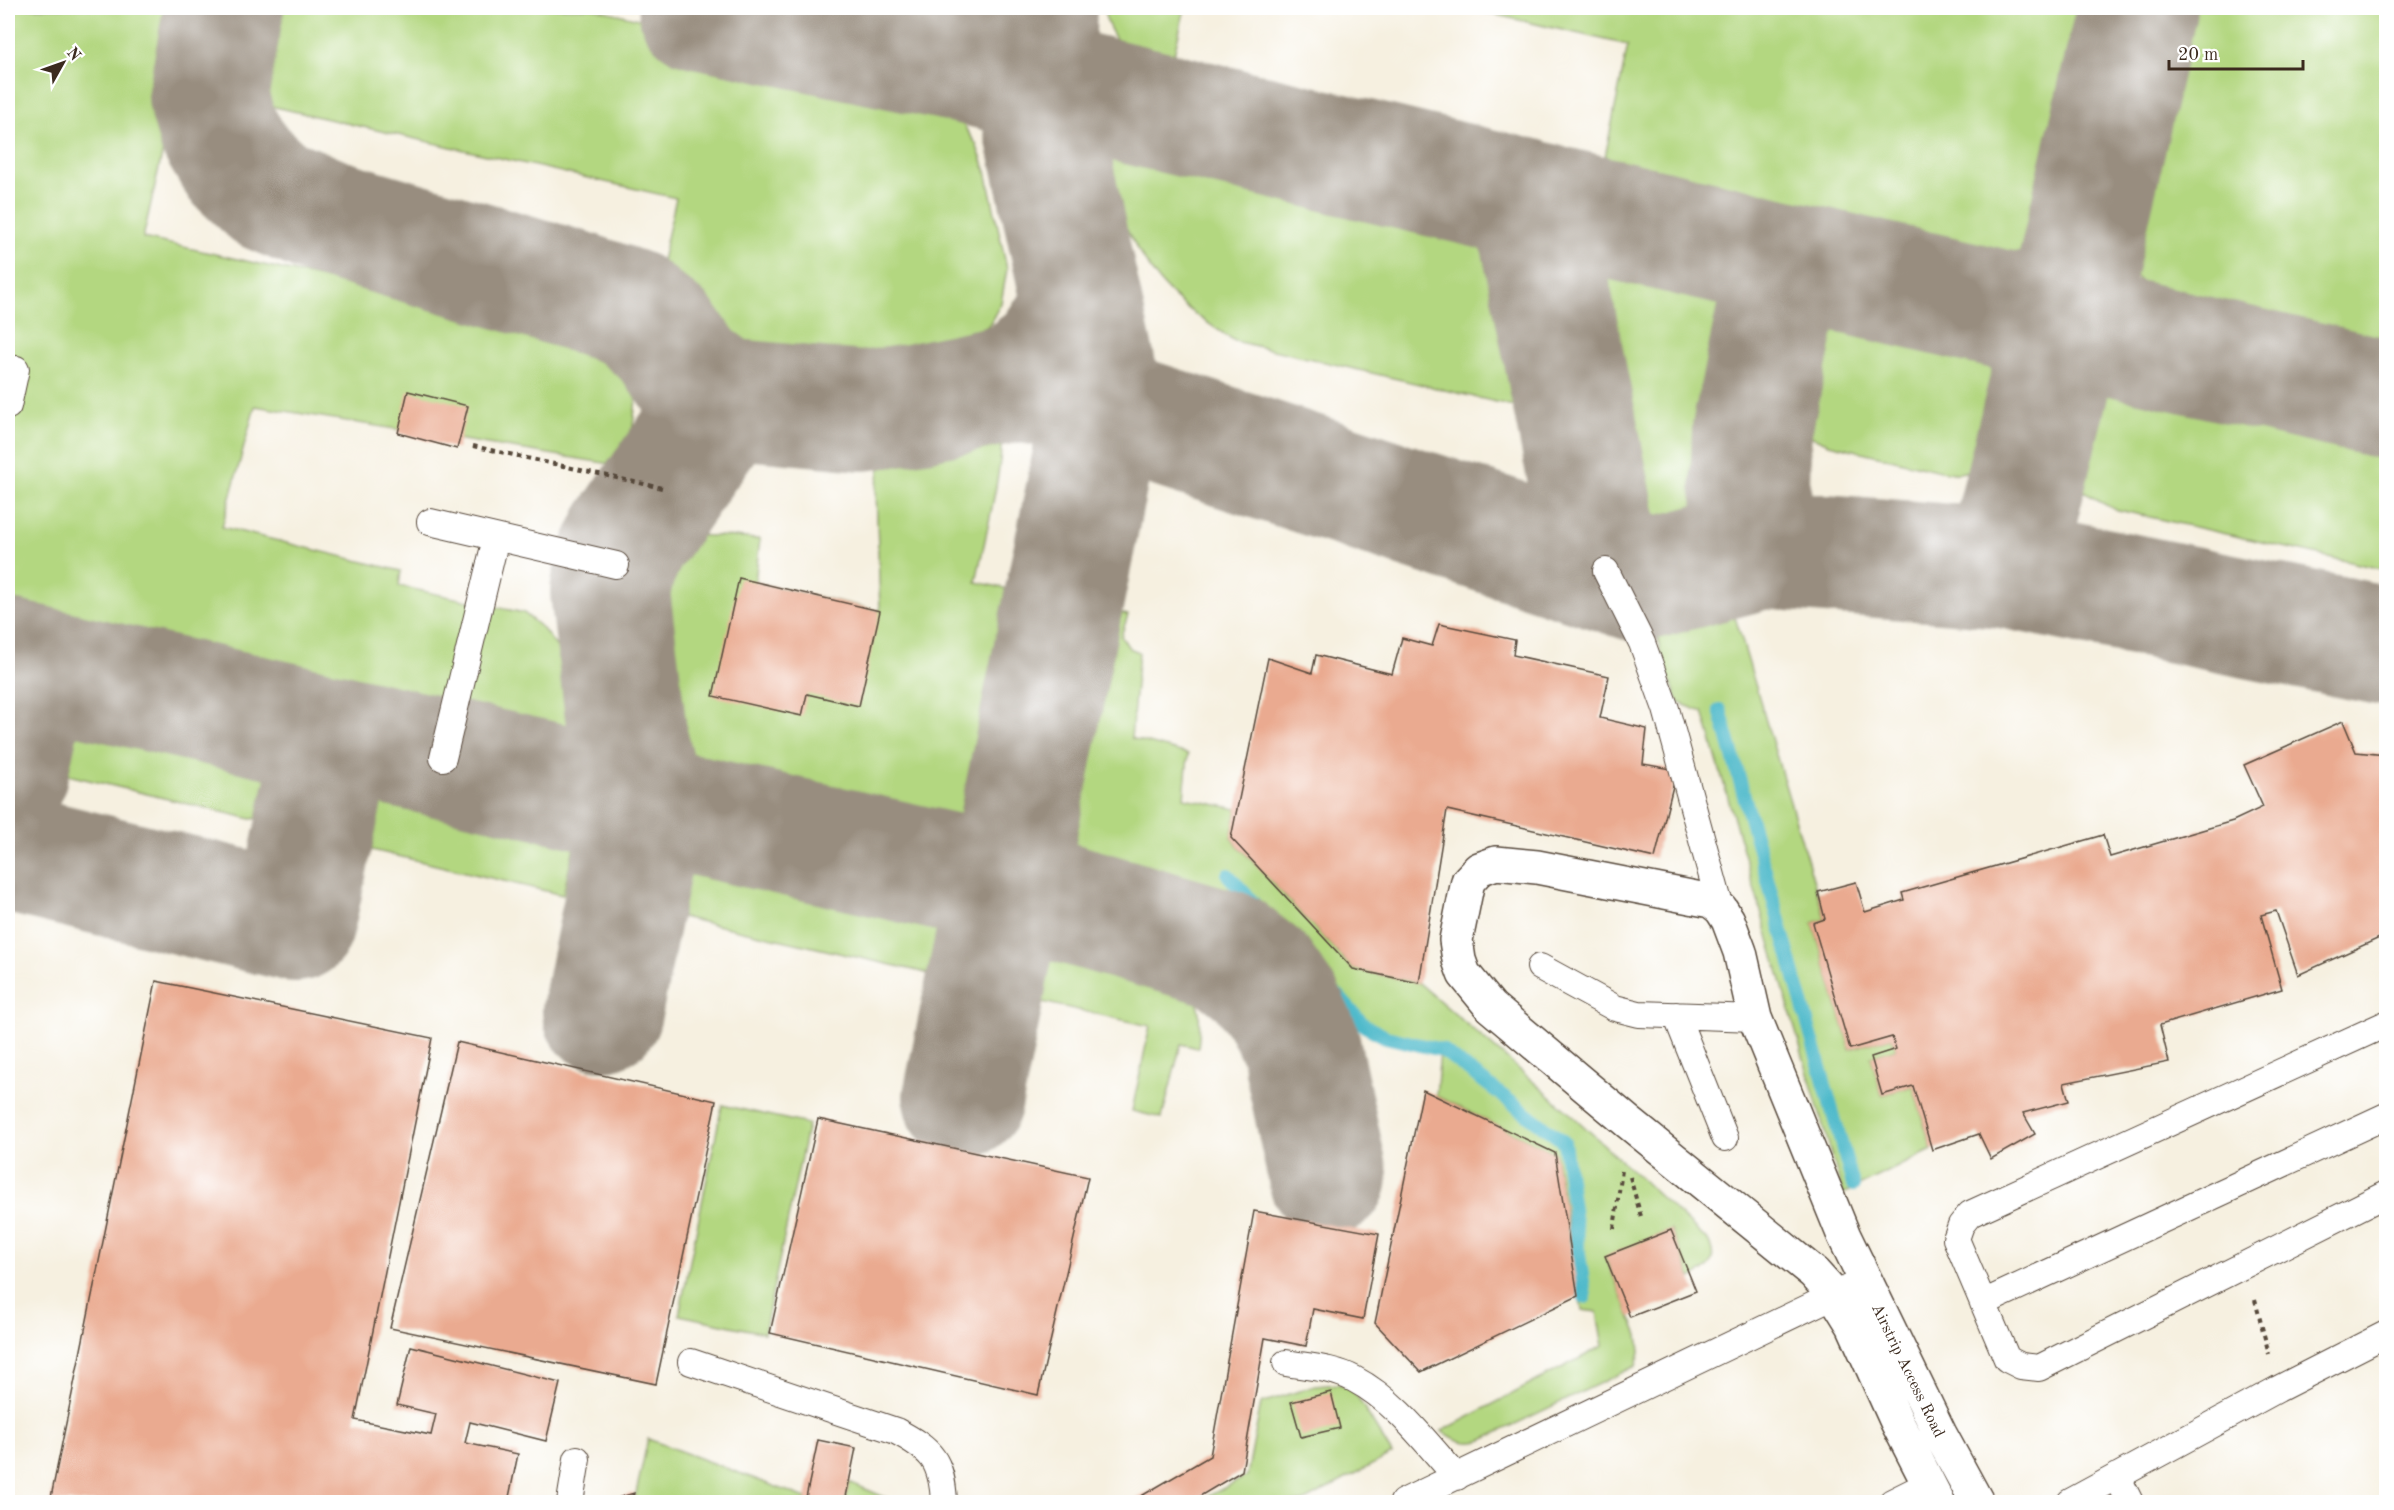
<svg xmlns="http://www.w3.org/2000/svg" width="2394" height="1510" viewBox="0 0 2394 1510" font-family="'Old Standard TT',serif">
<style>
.green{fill:#b3d780;stroke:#77804f;stroke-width:1.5}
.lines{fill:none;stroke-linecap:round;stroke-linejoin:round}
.stream{stroke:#4fbacb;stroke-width:14}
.taxiway{stroke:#988d7f;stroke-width:120}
.building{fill:#eaaa90}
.service-casing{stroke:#57483b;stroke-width:28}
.tertiary-casing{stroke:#57483b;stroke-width:36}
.path{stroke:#57483b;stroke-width:4;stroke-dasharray:4.5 4.5;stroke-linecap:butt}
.service{stroke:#fff;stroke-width:26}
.tertiary{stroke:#fff;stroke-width:33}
.labels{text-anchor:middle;stroke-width:6;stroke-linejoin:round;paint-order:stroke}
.street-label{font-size:16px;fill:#3b2a1e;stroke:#fff}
</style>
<rect width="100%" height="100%" fill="#fff"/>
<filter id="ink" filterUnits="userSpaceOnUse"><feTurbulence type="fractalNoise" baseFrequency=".0167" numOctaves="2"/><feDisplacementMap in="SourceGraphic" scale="12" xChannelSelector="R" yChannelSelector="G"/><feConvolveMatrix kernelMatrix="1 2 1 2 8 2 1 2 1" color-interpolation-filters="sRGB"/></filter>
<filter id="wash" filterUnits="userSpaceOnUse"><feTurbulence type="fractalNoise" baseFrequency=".008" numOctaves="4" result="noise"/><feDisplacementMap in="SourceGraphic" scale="24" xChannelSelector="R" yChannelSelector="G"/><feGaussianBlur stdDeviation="1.35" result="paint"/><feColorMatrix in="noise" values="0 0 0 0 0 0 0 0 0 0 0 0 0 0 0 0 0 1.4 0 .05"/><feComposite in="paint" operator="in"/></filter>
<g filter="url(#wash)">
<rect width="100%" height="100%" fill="#f6f0e0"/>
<path class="green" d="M8 8H204L178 84 143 238 642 349 628 467 255 406 222 527 401 571 399 586 524 613 543 629 572 667 597 707 601 728 596 745 578 757 8 629Z
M257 8H593L909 84 936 99 960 120 976 144 986 171 1007 269 1001 303 990 323 967 350 941 373 847 392 735 361 713 351 689 331 671 309 657 283 676 198 262 104C232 67 245 48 257 8Z
M797 8H933C892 34 841 18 797 8Z
M1104 8H1185L1167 83C1142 77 1105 34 1104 8Z
M1466 8H2107L2056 223C2043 256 2024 266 1990 273L1599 186 1628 45Z
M2175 8H2386V367L2202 321C2167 304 2125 283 2121 239 2120 228 2121 217 2122 206Z
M1144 140 1460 211C1482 223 1493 235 1504 256L1543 413 1235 341C1209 324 1183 308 1162 284 1141 260 1090 177 1118 147 1125 141 1136 141 1144 140Z
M1611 250C1634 255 1677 260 1695 271 1723 289 1741 325 1735 358 1730 383 1714 405 1708 430 1705 441 1701 454 1700 466 1698 500 1711 537 1668 550 1647 556 1632 536 1621 521 1608 476 1595 430 1582 384 1575 363 1562 331 1565 308 1568 281 1589 262 1611 250Z
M1855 309C1889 314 1965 328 1990 349 2025 378 2024 439 1983 463 1976 467 1967 473 1958 473 1952 474 1946 471 1940 471L1829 444 1808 435 1792 420 1786 403 1801 343 1820 320 1838 311Z
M2126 378 2147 380 2386 434V570L2114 509C2102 503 2089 497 2080 486 2057 459 2061 417 2088 394 2099 384 2112 382 2126 378Z
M979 413C988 417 996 420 1000 430 1008 449 981 555 976 582L1027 593 983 811C967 832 959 837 933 839L680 776C628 753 653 710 656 668 656 660 654 652 652 645 647 610 636 578 663 549 682 528 733 538 760 539L755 582 880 611 876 489 881 462 891 440 911 425Z
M1700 593C1718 597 1726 604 1736 620L1825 919 1813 923 1850 1049 1892 1037 1896 1049 1871 1057 1882 1095 1913 1086 1932 1150 1843 1194 1703 712 1679 703C1664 662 1630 601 1700 593Z
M1083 604 1128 615 1121 636 1129 648 1139 652 1131 738 1188 754 1184 798 1237 809 1231 838 1353 969 1419 983 1573 1116 1708 1241C1719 1261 1709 1269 1691 1278L1671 1230 1605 1257 1638 1335 1640 1352 1636 1366 1480 1441C1463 1445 1455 1439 1442 1431L1603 1346 1597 1312 1582 1310 1555 1153 1436 1096 1440 1052 1386 1039 1354 1026 1343 1058 1323 1052 1314 1021 1298 993 1253 937 1232 917 1207 901 1178 890 1047 853C1036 844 1034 838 1033 824Z
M78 701H88L273 747C306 773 292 815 251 819L68 775C32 755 38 710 78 701Z
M388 767 582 812 563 895 368 849C364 848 358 846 355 844 333 827 338 787 361 774 370 769 379 768 388 767Z
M688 831 953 898 931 974 668 914C661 910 655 904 654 895 653 886 665 845 671 839 675 835 682 832 688 831Z
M1016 908C1042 914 1068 920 1093 926 1111 930 1130 933 1147 941 1193 961 1204 1002 1198 1048L1181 1044 1162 1118 1132 1111 1150 1026 1002 993Z
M722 1105 808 1124 764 1333 679 1315Z
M1339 1384 1350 1388 1357 1396 1392 1454 1303 1502H1197L1247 1476 1261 1403 1315 1386Z
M648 1439 806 1498 805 1502H634Z
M849 1482 896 1502H845Z"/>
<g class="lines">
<path class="stream" d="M1720 710 1853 1185
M1228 875 1365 1026 1386 1037 1442 1050 1564 1142 1585 1297"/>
<path class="taxiway" d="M224 8 208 97 218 131 237 163 269 193 325 217 577 291 629 309 664 337 692 374 725 398 863 411 916 403 1015 382 1049 356 1073 322
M698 8 951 61 1578 211 2386 399
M1523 197 1540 237 1606 571
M1015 382 1057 388 1100 406 1639 582 1762 549 2004 568 2386 646
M1762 549 1750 484 1752 429 1788 260
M2004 568 2064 325 2137 8
M8 659 1008 886 1227 950 1260 976 1284 1010 1300 1044 1328 1176
M8 772 32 664
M8 852 295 922 336 733
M602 1011 644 803 628 740 610 592 616 565 629 537 725 398
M963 1098 1092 460 1100 406 1099 382 1034 81 1037 9"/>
</g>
<g id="blocks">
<path class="building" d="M408 391 468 406 457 449 398 433Z
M739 578 880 611 859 706 807 694 802 716 713 696Z
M1439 624 1515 640 1513 655 1609 676 1600 718 1647 729 1643 764 1677 770 1655 858 1447 810 1419 983 1353 969 1231 838 1268 658 1312 673 1316 655 1392 674 1402 638 1432 646Z
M2343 721 2356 752 2386 755V935L2298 975 2276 911 2261 915 2282 989 2160 1025 2169 1062 2064 1083 2069 1101 2023 1113 2035 1134 1991 1159 1979 1134 1932 1150 1913 1086 1882 1095 1871 1057 1896 1049 1892 1037 1850 1049 1813 923 1825 919 1818 892 1856 882 1865 912 1904 900 1902 893 2103 835 2110 857 2233 821 2263 807 2244 765Z
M156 981 432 1038 355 1420 431 1435 436 1414 397 1405 411 1346 560 1383 546 1441 470 1422 465 1443 518 1454 508 1502H50Z
M457 1042 716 1101 656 1384 390 1328Z
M1423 1090 1555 1153 1578 1296 1421 1372 1375 1323Z
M818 1119 1088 1177 1038 1395 770 1333Z
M1254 1211 1379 1234 1363 1319 1313 1309 1306 1346 1265 1338 1242 1471 1190 1502H1131L1210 1456Z
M1671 1230 1696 1291 1630 1317 1605 1256Z
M1331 1392 1340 1428 1301 1437 1291 1402Z
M818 1440 856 1448 845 1502H805Z
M634 1493 632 1502H604Z"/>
</g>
</g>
<g filter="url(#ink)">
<use href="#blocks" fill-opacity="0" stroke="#57483b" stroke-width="1.5"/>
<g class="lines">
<g class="service-casing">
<path id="service" d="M8 406 16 369
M430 522 616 565
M1606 571 1642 643 1666 709 1721 909
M443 758 496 538
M1540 967 1615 1008 1639 1014 1755 1018
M1676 1015 1725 1138
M2386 1024 1970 1214 1961 1225 1956 1239 2007 1359 2021 1366 2039 1368 2386 1194
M1983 1303 2386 1116
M691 1362 896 1431C932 1450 942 1461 944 1502
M1286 1363C1309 1367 1334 1368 1354 1379 1396 1401 1426 1443 1457 1477
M2117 1476 2130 1502
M570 1502 577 1459
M1403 1502 1849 1288
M1892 1502 1928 1484
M2070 1502 2278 1389 2386 1334"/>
</g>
<g class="tertiary-casing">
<path id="tertiary" d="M1938 1502 1897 1422 1853 1325 1835 1296 1814 1273 1628 1122 1491 1007 1464 974 1459 960 1456 940 1468 881 1479 869 1496 863 1537 867 1711 901 1721 909 1728 920 1740 952 1755 1018 1844 1236 1940 1434 1977 1502"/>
</g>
<path class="path" d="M473 446 662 488
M1630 1177 1642 1220
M1614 1229 1622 1170
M2255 1300 2269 1354"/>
<use href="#service" class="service"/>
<use href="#tertiary" class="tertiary"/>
</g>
</g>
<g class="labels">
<g class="street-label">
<text transform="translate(1909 1370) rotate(64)" y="6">Airstrip Access Road</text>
</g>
</g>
<rect width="2394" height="1510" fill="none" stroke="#fff" stroke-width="30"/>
<g transform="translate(63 63) rotate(50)" stroke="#ffffff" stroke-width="4.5" paint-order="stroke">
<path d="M0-4.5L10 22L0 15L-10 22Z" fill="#3b2a1e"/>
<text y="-9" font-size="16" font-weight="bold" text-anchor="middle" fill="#3b2a1e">N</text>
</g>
<path d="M2169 60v9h134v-9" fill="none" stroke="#3b2a1e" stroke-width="3"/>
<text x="2178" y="60" font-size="18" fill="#3b2a1e" stroke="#ffffff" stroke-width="4.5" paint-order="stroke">20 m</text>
</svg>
